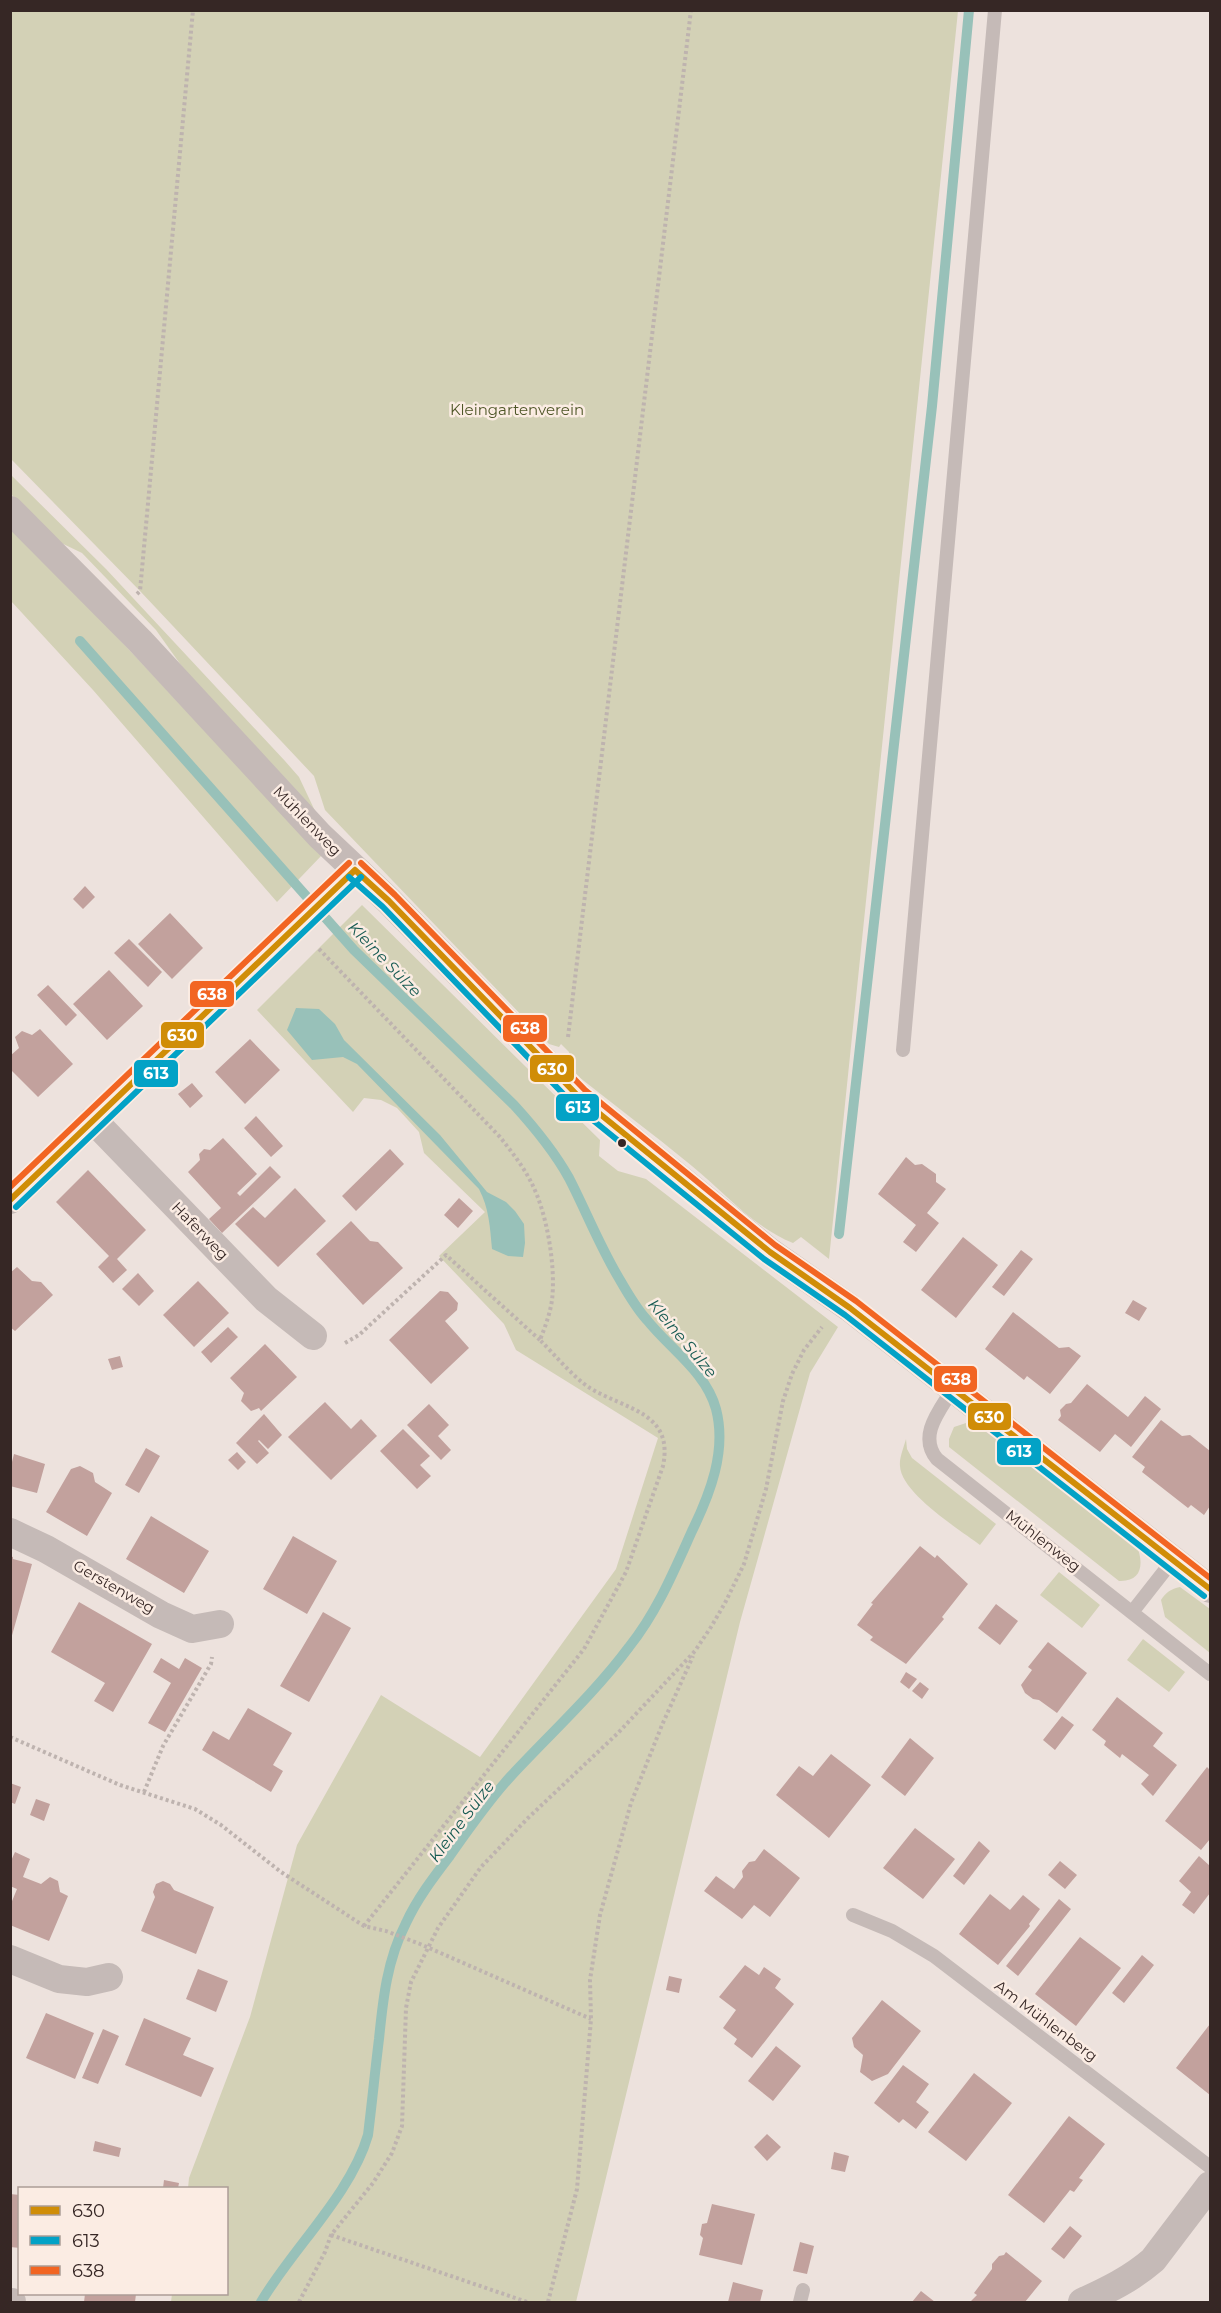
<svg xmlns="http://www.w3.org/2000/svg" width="1221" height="2313" viewBox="0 0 1221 2313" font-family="Montserrat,sans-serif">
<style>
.green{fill:#d3d1b6}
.water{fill:#98c1b9}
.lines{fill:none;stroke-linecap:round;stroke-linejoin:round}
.stream{stroke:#98c1b9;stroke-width:10}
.building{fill:#c2a19d}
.path{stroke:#beb3af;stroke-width:4;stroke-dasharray:3 3;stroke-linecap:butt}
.lane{stroke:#c5bab7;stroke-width:14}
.street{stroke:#c5bab7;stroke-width:28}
.bus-1-casing{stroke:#fbece3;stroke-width:10}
.bus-2-casing{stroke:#fbece3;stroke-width:10}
.bus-3-casing{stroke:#fbece3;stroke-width:10}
.bus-1{stroke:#d08d07;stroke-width:6}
.bus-2{stroke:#03a2c6;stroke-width:6}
.bus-3{stroke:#f26522;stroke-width:6}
.bus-dot{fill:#362725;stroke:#fbece3;stroke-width:2}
.labels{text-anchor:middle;stroke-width:5;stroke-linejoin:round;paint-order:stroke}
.park-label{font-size:15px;fill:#4e5627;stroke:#fbece3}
.street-label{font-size:15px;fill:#362725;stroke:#fbece3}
.water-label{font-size:16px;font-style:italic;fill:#175b53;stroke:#fbece3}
.line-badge{stroke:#fbece3;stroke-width:2}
.badge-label{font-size:16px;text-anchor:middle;font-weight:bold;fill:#fff}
</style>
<rect width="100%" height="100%" fill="#ede2dd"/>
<path class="green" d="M10 11H958L829 1259 801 1237 793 1243C753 1227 725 1193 692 1166 652 1133 610 1102 570 1070L569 1052 561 1044 559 1047 549 1044 325 810 314 776 140 591 11 459Z
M10 474 106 569 285 761 299 777 315 811 188 675 156 630 82 553 55 540 11 494Z
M11 524 322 855 277 902 93 690 11 601Z
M362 905 600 1140 599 1156 618 1171 646 1179 838 1327 810 1373 740 1622 576 2302H171L172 2294H226V2188H188L189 2178 250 2017 297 1845 381 1695 480 1757 616 1569 658 1438 516 1350 504 1324 439 1256 485 1212 424 1153 419 1132 397 1108 381 1100 364 1098 353 1112 257 1010Z
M969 1422 977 1425 1138 1549C1144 1567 1140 1582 1119 1581L949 1447V1439L954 1427Z
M906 1439 907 1449 912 1458 996 1524 980 1545C960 1530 901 1493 900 1466 899 1458 904 1447 906 1439Z
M1059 1572 1100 1605 1082 1628 1040 1595Z
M1180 1587 1210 1609V1653L1165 1617 1161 1600C1166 1592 1171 1589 1180 1587Z
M1143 1639 1185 1672 1169 1692 1127 1660Z"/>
<path class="water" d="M296 1008 319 1009 335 1024 344 1040 440 1135 487 1192 506 1202 515 1211 524 1224 525 1243 523 1257 508 1256 492 1249C490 1227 489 1208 479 1189L357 1064 343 1057 312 1060 287 1030Z"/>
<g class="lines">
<path class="stream" d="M80 641 354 950 514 1105C535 1128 554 1151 569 1178 586 1211 600 1247 620 1280 628 1294 636 1308 647 1320 670 1349 706 1372 716 1409 727 1451 710 1494 692 1531 674 1571 657 1612 629 1647 594 1694 551 1733 511 1776 488 1801 468 1830 449 1857 433 1878 417 1899 406 1923 387 1960 383 1999 379 2039 375 2071 372 2103 368 2135 351 2194 293 2248 261 2302
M839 1234 932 406 969 10"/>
</g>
<path class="building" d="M85 886 95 897 83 909 73 899Z
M170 913 203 948 172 979 138 944Z
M129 939 162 972 148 987 114 953Z
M109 970 143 1006 107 1040 73 1004Z
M48 985 77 1015 66 1026 37 995Z
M40 1029 73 1064 38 1097 10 1069V1056L19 1048 15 1037 22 1031 32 1035Z
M250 1039 280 1070 245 1104 215 1072Z
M192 1083 203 1096 190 1108 178 1094Z
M256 1116 283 1146 271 1157 244 1128Z
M223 1138 257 1174 237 1193 240 1196 270 1166 281 1177 222 1233 209 1219 221 1208 188 1172 200 1160 199 1154 204 1149 210 1150Z
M390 1149 404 1164 356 1211 342 1196Z
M906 1157 915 1165 922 1164 936 1174V1182L946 1189 927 1213 939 1223 916 1252 903 1242 916 1225 878 1194Z
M88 1170 146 1230 117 1259 127 1270 113 1283 98 1267 109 1256 56 1202Z
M295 1188 326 1221 278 1267 235 1224 253 1207 265 1218Z
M459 1198 473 1211 458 1228 444 1215Z
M351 1221 370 1241 378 1242 403 1268 363 1305 316 1254Z
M963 1237 998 1265 956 1318 921 1290Z
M1021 1250 1033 1259 1004 1296 992 1287Z
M17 1267 32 1281 41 1282 53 1295 15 1331 10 1327V1273Z
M138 1273 154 1291 139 1306 122 1289Z
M198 1281 229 1313 194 1347 163 1315Z
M440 1291 448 1292 458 1303 457 1310 445 1321 469 1348 431 1384 389 1340Z
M1133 1300 1147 1308 1139 1321 1125 1313Z
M1013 1312 1059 1348 1069 1347 1081 1356 1050 1394 1027 1376 1024 1380 985 1349Z
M228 1327 238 1337 211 1363 201 1352Z
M265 1344 297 1377 261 1411 259 1408 251 1411 241 1401 244 1393 230 1378Z
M120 1356 123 1367 112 1370 108 1359Z
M1087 1384 1128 1417 1145 1396 1161 1409 1131 1447 1115 1434 1100 1452 1058 1420 1061 1416 1060 1410 1066 1404 1071 1403Z
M325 1402 351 1429 361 1419 377 1436 331 1480 288 1437Z
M429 1404 449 1425 438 1436 451 1450 441 1460 407 1425Z
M264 1414 282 1435 268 1449 259 1440 258 1441 269 1453 257 1464 236 1443Z
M1161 1420 1182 1436 1190 1435 1210 1451V1506L1204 1515 1191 1505 1188 1508 1142 1472 1145 1467 1132 1457Z
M403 1429 430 1456 420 1465 431 1476 417 1489 380 1451Z
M146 1448 160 1456 139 1493 125 1485Z
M237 1452 246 1462 238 1470 228 1460Z
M14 1454 45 1464 37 1493 10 1486V1470Z
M80 1466 93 1473 95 1482 112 1493 87 1536 46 1512 71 1469Z
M151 1516 209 1551 184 1593 126 1559Z
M293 1536 337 1561 307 1614 263 1589Z
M920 1546 935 1558 937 1555 968 1584 942 1617 944 1619 906 1664 870 1640 873 1637 857 1625 873 1604 871 1603Z
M10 1556 13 1557V1559L32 1564 11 1639Z
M79 1602 152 1644 113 1712 94 1701 105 1683 51 1652Z
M996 1604 1018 1621 1000 1645 978 1628Z
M323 1612 351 1628 309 1702 280 1686Z
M1048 1642 1087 1673 1057 1713 1039 1700 1033 1699 1025 1693 1021 1685 1032 1670 1028 1667Z
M161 1658 179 1669 185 1658 202 1668 165 1732 148 1723 171 1683 153 1672Z
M906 1672 917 1679 909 1689 900 1682Z
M920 1682 929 1689 922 1699 912 1691Z
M1117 1697 1163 1733 1153 1746 1177 1765 1153 1796 1141 1784 1149 1775 1122 1754 1120 1758 1104 1745 1106 1741 1092 1730Z
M248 1708 292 1733 273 1765 283 1771 271 1792 202 1750 213 1731 229 1740Z
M1062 1716 1074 1725 1055 1750 1043 1740Z
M910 1738 934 1758 905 1796 881 1777Z
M831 1754 871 1785 829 1838 776 1795 799 1766 813 1776Z
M1207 1767 1210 1770V1839L1201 1850 1165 1821Z
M10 1783 21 1787 15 1804 10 1802Z
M36 1799 50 1804 44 1821 30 1815Z
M915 1828 955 1859 923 1899 883 1868Z
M979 1841 990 1851 964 1885 953 1876Z
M764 1849 800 1878 770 1917 754 1905 742 1919 704 1891 716 1876 734 1889 743 1877 742 1871 749 1862 755 1861Z
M15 1852 30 1859 23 1877 41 1884 50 1877 58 1881 60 1892 68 1896 49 1941 10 1925V1906L17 1889 10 1886V1863Z
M1199 1856 1210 1866V1893L1194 1914 1182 1905 1191 1892 1179 1881Z
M1060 1861 1077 1875 1065 1889 1048 1875Z
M163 1881 170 1884 174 1890 214 1907 196 1954 141 1931 155 1897 153 1892 156 1884Z
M990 1894 1010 1910 1023 1895 1040 1909 1029 1924 1030 1926 998 1965 959 1934Z
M1059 1899 1071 1909 1018 1976 1006 1966Z
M1080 1937 1121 1968 1076 2026 1035 1994Z
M1142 1955 1154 1965 1124 2003 1112 1993Z
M745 1965 759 1975 764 1967 781 1979 775 1988 794 2004 752 2058 734 2044 737 2039 723 2028 736 2010 719 1997Z
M198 1969 228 1981 216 2012 186 1999Z
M669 1976 682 1979 679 1993 666 1990Z
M882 2000 921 2031 888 2074 872 2081 860 2072 863 2055 854 2047 852 2038Z
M46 2013 94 2033 75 2079 26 2058Z
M144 2018 191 2038 183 2055 214 2068 201 2097 125 2065Z
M1210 2024V2095L1176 2068Z
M103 2029 119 2036 98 2084 82 2078Z
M776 2046 801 2066 773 2101 748 2081Z
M903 2065 929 2084 916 2102 929 2112 916 2129 903 2119 899 2123 874 2103Z
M974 2073 1012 2103 966 2161 928 2132Z
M1069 2116 1105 2144 1079 2178 1083 2180 1074 2192 1070 2190 1044 2223 1008 2195Z
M767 2134 781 2147 767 2161 754 2147Z
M95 2141 121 2148 119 2157 93 2151Z
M834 2152 849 2156 845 2172 831 2169Z
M164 2180 179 2183 178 2188H163Z
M10 2194 20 2195V2248L10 2247Z
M712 2204 755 2214 742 2265 699 2255 703 2238 700 2235 702 2224 707 2223Z
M1070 2226 1082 2236 1064 2259 1051 2249Z
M800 2242 814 2246 807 2274 793 2271Z
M1006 2252 1042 2281 1025 2302H970L977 2295 974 2293 992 2269V2264L999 2256 1004 2255Z
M733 2282 763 2290 760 2302H728Z
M921 2291 935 2302H912Z
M85 2294H136L135 2302H84Z"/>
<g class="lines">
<path class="path" d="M137 594 140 591 193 10
M319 949 500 1137C511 1151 523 1166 531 1182 547 1212 556 1267 552 1300 550 1314 545 1327 540 1340 554 1354 573 1377 590 1388 626 1410 674 1412 663 1466L626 1572 584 1649 364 1926
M568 1037 691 10
M345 1343 359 1335 446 1255 540 1340
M10 1737 120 1785 195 1809 221 1825 281 1872 364 1926 386 1931 420 1944 591 2019
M144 1792 163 1746 211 1664 212 1657
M331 2235 527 2302
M299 2302 325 2252 331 2235 373 2183 392 2153 402 2126 406 2008 411 1982 438 1928 481 1867 528 1818 618 1733 695 1651 711 1627 725 1603 744 1564 766 1489 783 1401 792 1374 804 1350 822 1327
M548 2302 577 2189 591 2019 590 1980 600 1915 631 1803 662 1725 693 1656"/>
<path class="lane" d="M903 1050 995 10
M954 1387C941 1409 917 1435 937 1459L1210 1674
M1133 1611 1173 1560
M853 1915 892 1931 934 1956 1210 2167
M800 2302 803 2290"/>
<path class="street" d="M10 510 140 641 320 836 389 901 579 1097 770 1252 850 1308 1210 1589
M93 1120 266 1299 313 1336
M10 1200 355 870
M10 1532 46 1549 161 1615 192 1629 220 1624
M10 1959 59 1979 87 1982 109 1977
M10 2302H12
M1082 2302C1108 2290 1131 2279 1153 2260L1210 2185"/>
<g class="bus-1-casing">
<path id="bus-1" d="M355 870 389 901 579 1097 770 1252 850 1308 1210 1589
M10 1200 355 870"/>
</g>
<g class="bus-2-casing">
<path id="bus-2" d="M349 877 383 907 573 1104 764 1259 845 1315 1204 1596
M16 1207 361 877"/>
</g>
<g class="bus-3-casing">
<path id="bus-3" d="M361 863 395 895 585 1090 775 1245 856 1301 1210 1578
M10 1187 349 863"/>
</g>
<use href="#bus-1" class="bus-1"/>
<use href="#bus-2" class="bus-2"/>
<use href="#bus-3" class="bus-3"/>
</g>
<circle class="bus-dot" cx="622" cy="1143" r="5"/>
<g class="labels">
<g class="park-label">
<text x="517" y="415">Kleingartenverein</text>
</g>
<g class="street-label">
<text transform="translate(307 821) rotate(46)" y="5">Mühlenweg</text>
<text transform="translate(200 1231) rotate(46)" y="5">Haferweg</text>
<text transform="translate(1043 1541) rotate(38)" y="5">Mühlenweg</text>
<text transform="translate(114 1587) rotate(30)" y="5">Gerstenweg</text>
<text transform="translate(1046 2021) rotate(37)" y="5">Am Mühlenberg</text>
</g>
<g class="water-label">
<text transform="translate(385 959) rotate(46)" y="6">Kleine Sülze</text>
<text transform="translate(683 1338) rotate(50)" y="6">Kleine Sülze</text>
<text transform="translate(461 1821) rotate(-53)" y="6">Kleine Sülze</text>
</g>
</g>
<g class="line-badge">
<rect x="189" y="980" width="46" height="28" rx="6" fill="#f26522"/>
<rect x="502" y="1014" width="46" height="29" rx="6" fill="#f26522"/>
<rect x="160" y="1021" width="45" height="28" rx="6" fill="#d08d07"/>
<rect x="529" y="1054" width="46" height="29" rx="6" fill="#d08d07"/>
<rect x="133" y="1059" width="46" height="29" rx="6" fill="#03a2c6"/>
<rect x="555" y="1093" width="45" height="29" rx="6" fill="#03a2c6"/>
<rect x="933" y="1365" width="45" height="28" rx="6" fill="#f26522"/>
<rect x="967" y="1402" width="45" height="29" rx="6" fill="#d08d07"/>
<rect x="996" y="1437" width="46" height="29" rx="6" fill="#03a2c6"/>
</g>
<g class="badge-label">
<text x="212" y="1000">638</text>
<text x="525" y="1034">638</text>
<text x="182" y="1041">630</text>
<text x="552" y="1075">630</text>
<text x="156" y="1079">613</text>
<text x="578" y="1113">613</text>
<text x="956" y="1385">638</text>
<text x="989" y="1423">630</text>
<text x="1019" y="1457">613</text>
</g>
<rect width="1221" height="2313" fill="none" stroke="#362725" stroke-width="24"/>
<rect x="18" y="2187" width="210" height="108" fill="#fbece3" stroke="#ac9d97" stroke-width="1.5"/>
<rect x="30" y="2206" width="30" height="9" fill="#d08d07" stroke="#ac9d97" stroke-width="1.5"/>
<text x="72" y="2217" font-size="18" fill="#362725">630</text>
<rect x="30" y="2236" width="30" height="9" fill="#03a2c6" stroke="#ac9d97" stroke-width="1.5"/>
<text x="72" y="2247" font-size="18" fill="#362725">613</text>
<rect x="30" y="2266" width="30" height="9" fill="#f26522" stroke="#ac9d97" stroke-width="1.5"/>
<text x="72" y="2277" font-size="18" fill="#362725">638</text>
</svg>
